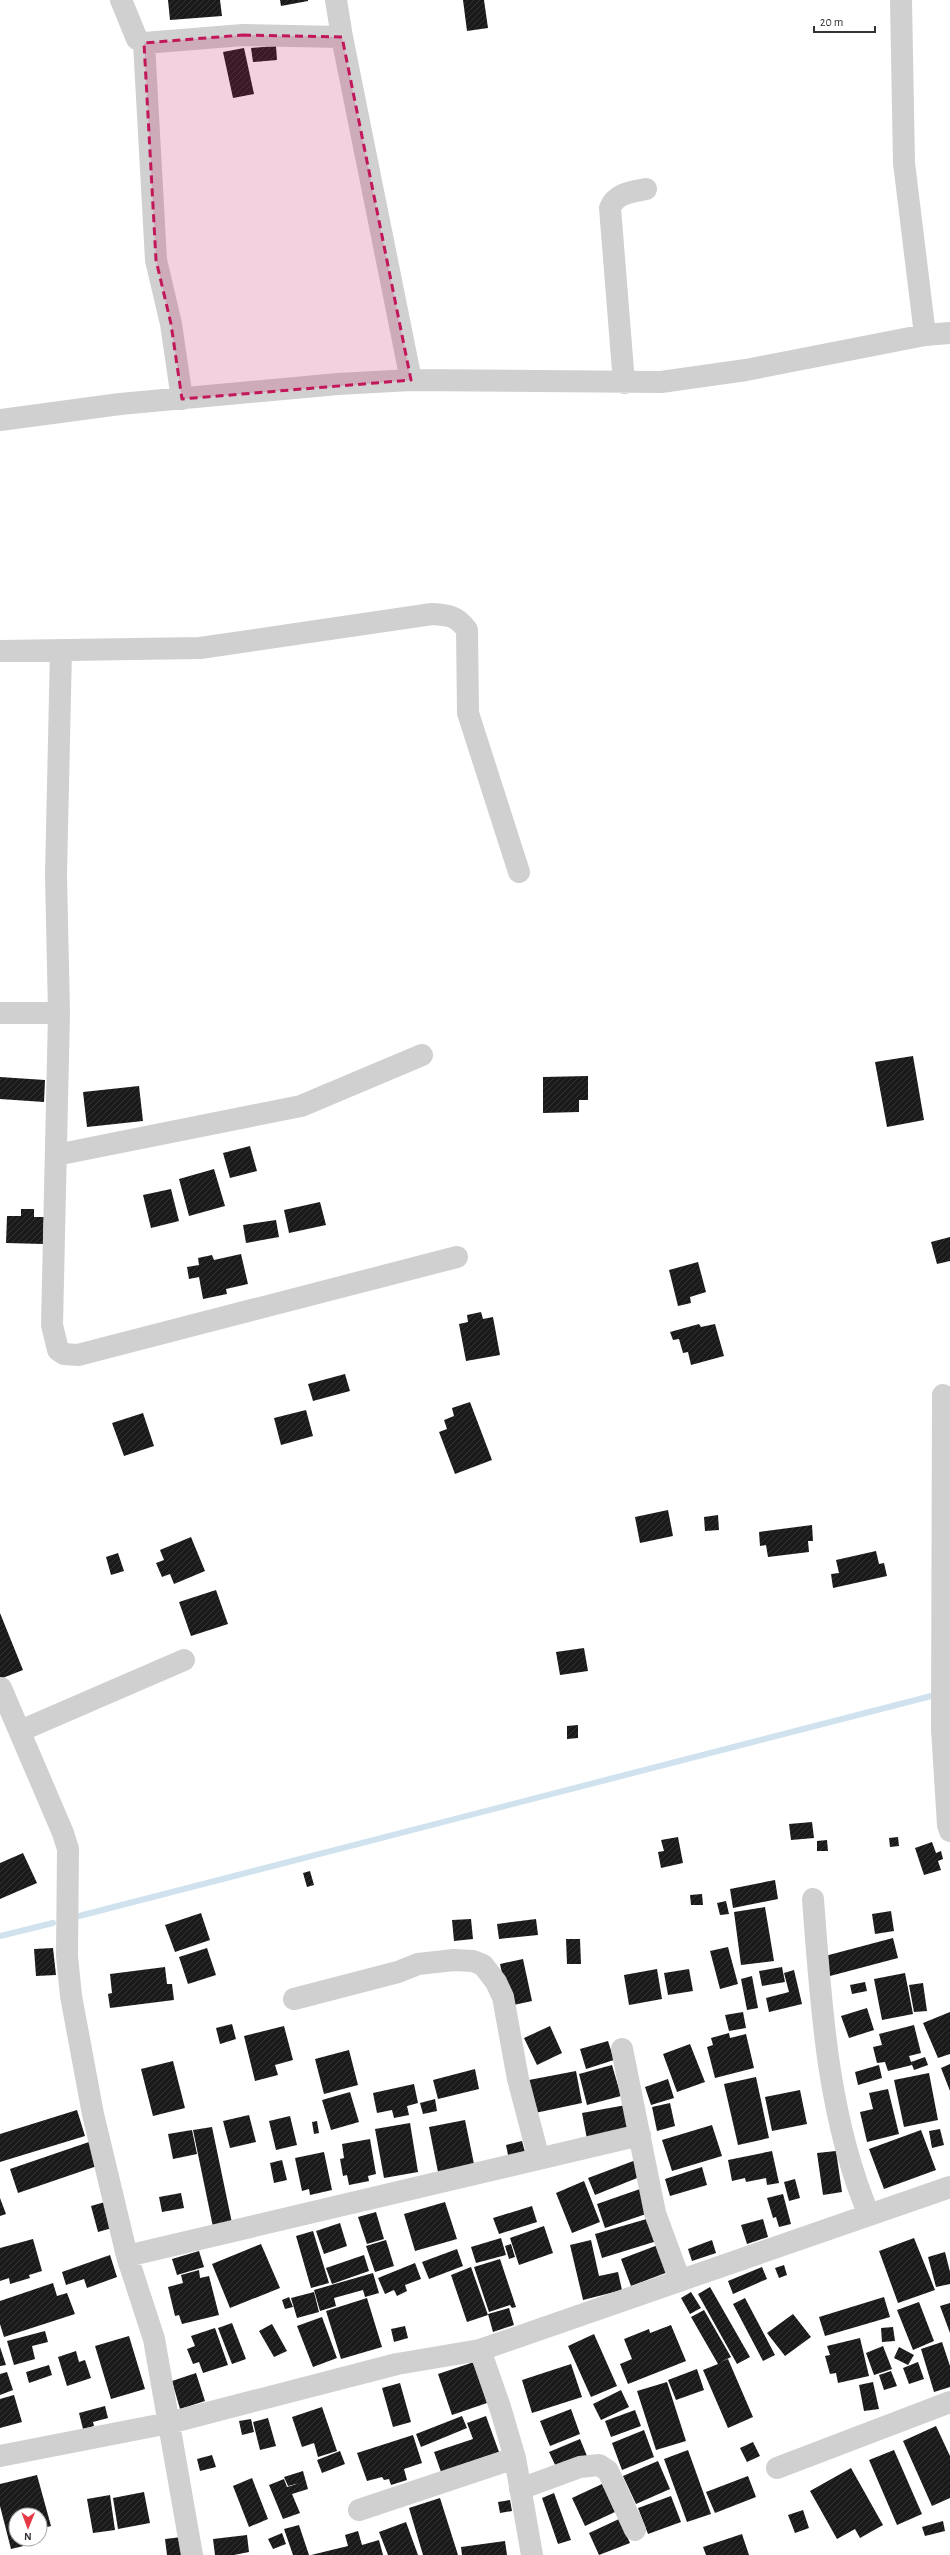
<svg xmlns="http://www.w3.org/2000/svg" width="950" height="2555" viewBox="0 0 950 2555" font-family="'Alegreya Sans',sans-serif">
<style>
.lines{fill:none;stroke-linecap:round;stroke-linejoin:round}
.stream{stroke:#cfe2ee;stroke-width:6}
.building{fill:url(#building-hatch)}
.street{stroke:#d0d0d0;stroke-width:22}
.marked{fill:#c2185b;fill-opacity:0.2;stroke:#c2185b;stroke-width:3;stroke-dasharray:8 5;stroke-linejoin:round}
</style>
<defs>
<pattern id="building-hatch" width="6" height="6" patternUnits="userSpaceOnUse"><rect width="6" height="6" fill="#1a1a1a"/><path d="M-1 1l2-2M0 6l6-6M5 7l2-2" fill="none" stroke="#333"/></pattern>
</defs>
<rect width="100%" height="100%" fill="#fff"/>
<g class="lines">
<path class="stream" d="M79 1916 939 1694
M0 1936 53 1923"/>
</g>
<path class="building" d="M168 0H220L222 16 170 20Z
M280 0H308V1L281 6Z
M463 0H484L488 28 467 31Z
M276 46 277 60 253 62 251 48Z
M244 48 254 94 233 98 223 52Z
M913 1056 924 1120 887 1127 875 1062Z
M588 1076V1100H579V1112L543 1113V1077Z
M0 1077 45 1080 44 1102 0 1099Z
M139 1086 143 1121 87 1127 83 1092Z
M250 1146 257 1171 230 1178 223 1153Z
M214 1169 225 1206 189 1216 179 1179Z
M171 1189 179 1221 151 1228 143 1195Z
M320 1202 326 1225 289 1233 284 1210Z
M21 1209H34V1217H44L43 1244 6 1243 7 1216H21Z
M276 1220 279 1237 246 1243 243 1225Z
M950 1237V1261L937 1264 931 1242Z
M241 1254 248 1284 226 1289 227 1294 203 1299 199 1277 189 1279 187 1267 199 1265 198 1258 212 1255 214 1260Z
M698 1262 706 1292 690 1297 691 1303 678 1306 669 1270Z
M481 1312 483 1319 493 1317 500 1355 466 1361 459 1324 468 1322 467 1315Z
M699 1324 701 1327 715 1324 724 1356 691 1365 688 1352 683 1353 679 1339 673 1340 670 1332Z
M345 1374 350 1391 313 1401 308 1384Z
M470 1402 492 1460 455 1474 439 1432 447 1429 444 1420 454 1416 452 1408Z
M306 1410 313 1436 281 1445 274 1418Z
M143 1413 154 1446 124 1456 112 1423Z
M668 1510 673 1536 640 1543 635 1517Z
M718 1515 719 1530 705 1531 704 1517Z
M812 1525 813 1541H808L809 1552 768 1557 766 1545 760 1546 759 1532Z
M191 1537 205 1571 174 1584 170 1574 162 1577 156 1563 164 1560 160 1550Z
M876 1551 879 1564 884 1563 887 1576 833 1588 831 1574 839 1573 836 1560Z
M118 1553 124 1571 111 1575 106 1557Z
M216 1590 228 1624 191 1636 179 1602Z
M0 1613 23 1670 0 1679Z
M584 1648 588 1671 560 1675 556 1652Z
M578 1725V1738L567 1739V1726Z
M812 1822 814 1838 791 1840 789 1824Z
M678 1837 683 1863 661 1868 658 1852 664 1851 661 1840Z
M898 1837 899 1846 890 1847 889 1838Z
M827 1840 828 1851H817V1841Z
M932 1842 936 1853 941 1851 943 1859 938 1861 941 1870 924 1875 915 1848Z
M23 1853 37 1883 0 1899V1863Z
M310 1871 314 1885 307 1887 303 1873Z
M775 1880 778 1899 733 1908 730 1889Z
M702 1894 703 1905H691L690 1895Z
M726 1901 729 1914 720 1915 717 1903Z
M765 1907 774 1961 741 1965 734 1912Z
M891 1911 894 1931 875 1934 872 1914Z
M201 1913 210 1940 175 1952 165 1925Z
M471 1919 473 1939 454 1941 452 1920Z
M536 1919 538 1935 499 1939 497 1924Z
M893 1938 898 1958 830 1976 825 1956Z
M566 1939H580L581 1964H567Z
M728 1947 738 1984 720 1989 710 1951Z
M53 1948 56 1975 36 1976 34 1949Z
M207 1948 216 1975 188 1984 179 1957Z
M523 1959 532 2001 509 2006 500 1964Z
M165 1967 167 1984H172L174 2000 110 2008 108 1994 112 1993 110 1974Z
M782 1967 785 1982 762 1986 759 1971Z
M657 1969 662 1999 629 2005 624 1975Z
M689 1969 693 1991 668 1995 664 1973Z
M794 1970 802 2004 769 2012 766 1998 789 1992 784 1973Z
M905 1973 913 2014 882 2020 874 1979Z
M752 1976 758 2008 747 2010 741 1979Z
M865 1982 867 1991 852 1994 850 1985Z
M923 1983 927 2011 914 2012 909 1985Z
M867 2008 874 2030 849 2038 841 2016Z
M743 2012 746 2028 729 2031 725 2015Z
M950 2012V2054L938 2058 923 2023Z
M232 2024 236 2039 220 2044 216 2028Z
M914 2025 921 2053 909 2056 912 2065 888 2071 885 2062 877 2063 873 2047 882 2045 879 2034Z
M284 2026 293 2060 275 2065 278 2075 255 2081 244 2036Z
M550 2026 562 2053 537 2065 524 2038Z
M729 2033 730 2038 746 2034 754 2068 715 2078 707 2047 713 2045 711 2038Z
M608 2041 614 2060 586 2069 580 2049Z
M690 2044 705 2082 677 2092 663 2054Z
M349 2050 358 2085 324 2094 315 2059Z
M925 2057 928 2065 914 2070 911 2062Z
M173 2061 185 2108 153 2116 141 2069Z
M950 2064V2091L941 2068Z
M612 2065 621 2096 587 2105 579 2074Z
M879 2065 882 2078 858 2085 855 2072Z
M475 2069 479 2089 438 2099 433 2080Z
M576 2071 582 2103 535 2113 529 2080Z
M929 2073 938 2120 904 2127 894 2080Z
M756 2077 769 2138 738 2145 724 2084Z
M668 2079 674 2098 651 2105 645 2087Z
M414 2084 418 2103 407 2106 409 2115 394 2118 392 2110 377 2113 373 2093Z
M888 2089 899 2134 867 2142 860 2112 873 2109 869 2093Z
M800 2090 807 2124 772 2131 765 2097Z
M350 2092 359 2122 331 2130 322 2100Z
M435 2099 437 2111 423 2114 420 2103Z
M670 2103 675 2126 657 2131 652 2107Z
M626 2105 631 2131 587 2139 582 2113Z
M77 2110 85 2136 0 2162V2134Z
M249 2115 256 2142 230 2148 223 2121Z
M290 2116 297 2145 276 2150 269 2121Z
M465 2120 474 2164 438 2172 429 2127Z
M317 2121 319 2133 314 2134 312 2122Z
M410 2123 418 2172 384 2178 375 2129Z
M712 2125 722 2156 672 2171 662 2140Z
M212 2127 232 2223 213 2227 193 2130Z
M940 2129 944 2145 932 2148 929 2131Z
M192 2130 197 2154 173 2159 168 2134Z
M921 2130 936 2170 884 2189 869 2149Z
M370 2139 376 2174 368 2176 369 2181 349 2185 347 2175 343 2176 340 2159 344 2158 342 2144Z
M522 2141 526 2156 509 2160 506 2145Z
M89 2142 97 2166 18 2193 10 2169Z
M772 2151 779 2183 767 2185 766 2178 746 2182 745 2178 732 2181 728 2160Z
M836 2151 842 2192 823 2195 817 2153Z
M324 2152 332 2190 310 2195 309 2189 302 2191 295 2158Z
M282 2160 287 2180 274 2183 270 2163Z
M636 2160 642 2176 595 2195 588 2178Z
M702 2167 707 2185 670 2196 665 2179Z
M795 2179 800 2198 789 2201 784 2182Z
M584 2181 600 2222 572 2233 556 2193Z
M640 2189 649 2213 605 2228 597 2204Z
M181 2193 184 2208 162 2212 159 2197Z
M783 2194 791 2224 779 2227 776 2217 773 2218 767 2198Z
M0 2198 6 2214 0 2216Z
M105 2202 112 2228 98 2232 91 2206Z
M445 2202 457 2239 415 2251 404 2214Z
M532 2206 537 2222 499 2234 493 2218Z
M376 2212 384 2239 367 2244 358 2217Z
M650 2218 657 2241 602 2258 595 2234Z
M763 2219 768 2237 747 2244 741 2225Z
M340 2223 347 2246 324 2254 316 2231Z
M544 2226 553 2253 519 2265 510 2238Z
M313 2231 329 2283 311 2288 296 2236Z
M501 2238 506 2255 476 2263 471 2247Z
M914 2238 935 2290 898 2303 879 2251Z
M33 2239 42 2271 29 2275 30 2278 10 2284 9 2278 0 2281V2248Z
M386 2240 394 2266 375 2272 366 2246Z
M591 2240 599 2276 618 2272 622 2290 583 2300 570 2245Z
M712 2240 716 2253 692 2261 688 2249Z
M261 2244 280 2288 230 2308 212 2264Z
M511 2244 515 2257 509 2259 505 2246Z
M658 2245 668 2272 631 2286 621 2259Z
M457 2249 463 2266 429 2279 422 2262Z
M199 2251 204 2267 177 2275 172 2259Z
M945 2252 950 2272V2284L936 2287 928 2257Z
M110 2255 117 2277 87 2288 84 2279 66 2285 62 2272Z
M364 2255 369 2271 332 2284 326 2268Z
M500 2259 516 2307 512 2308 510 2305 489 2312 474 2267Z
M415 2263 421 2279 405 2285 407 2291 397 2296 394 2290 385 2294 378 2278Z
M784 2265 787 2275 779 2278 775 2268Z
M471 2267 488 2315 467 2322 451 2275Z
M762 2267 767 2279 733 2294 728 2281Z
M199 2270 200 2278 209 2276 219 2315 182 2324 179 2315 175 2316 168 2287 183 2283 181 2275Z
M373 2273 379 2293 365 2297 363 2290 334 2298 336 2306 320 2311 314 2290Z
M53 2283 57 2296 67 2293 75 2314 4 2337 0 2324V2301Z
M710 2287 750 2357 737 2364 698 2294Z
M314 2292 319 2312 297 2318 291 2298Z
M691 2292 701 2308 690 2314 681 2298Z
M289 2297 293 2307 285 2309 282 2300Z
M884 2297 890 2317 825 2336 819 2317Z
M367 2298 382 2347 341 2359 326 2311Z
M745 2298 775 2355 763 2361 733 2304Z
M919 2302 934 2341 913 2350 897 2310Z
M950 2303V2333L940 2306Z
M509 2308 514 2325 493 2332 488 2314Z
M704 2310 731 2357 721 2362 728 2359 753 2417 728 2428 703 2370 718 2364 691 2317Z
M793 2314 811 2337 785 2356 767 2333Z
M322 2317 337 2358 313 2367 297 2326Z
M232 2323 246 2359 232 2364 218 2328Z
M272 2324 287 2351 274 2357 259 2331Z
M671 2325 686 2361 628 2384 620 2364 632 2359 624 2339 649 2329 650 2333Z
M405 2326 408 2338 394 2342 391 2329Z
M893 2327 895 2341 882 2342 881 2328Z
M215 2328 228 2365 203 2373 199 2362 193 2364 187 2349 195 2346 191 2336Z
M45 2331 48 2342 32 2346 35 2359 14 2365 7 2341Z
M594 2334 617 2386 591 2397 568 2346Z
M129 2336 145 2389 111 2399 95 2346Z
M860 2338 869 2376 838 2383 836 2373 830 2374 825 2356 830 2355 827 2346Z
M942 2342 950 2366V2387L934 2392 921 2349Z
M883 2346 892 2369 874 2375 866 2353Z
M0 2347 6 2365 0 2366Z
M899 2347 914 2355 908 2365 894 2358Z
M76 2351 79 2362 85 2360 91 2378 67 2386 58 2357Z
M474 2362 487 2403 452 2415 438 2374Z
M918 2362 924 2379 909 2384 903 2368Z
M571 2364 582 2397 532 2413 522 2380Z
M49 2365 52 2375 29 2383 26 2372Z
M697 2369 704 2390 676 2400 668 2380Z
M891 2371 897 2386 884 2390 879 2375Z
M7 2372 13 2390 0 2395V2374Z
M196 2373 205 2401 180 2409 172 2381Z
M667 2382 686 2441 656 2450 637 2391Z
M873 2382 879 2409 864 2411 859 2385Z
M400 2383 411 2422 393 2427 382 2388Z
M621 2390 629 2407 601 2420 593 2404Z
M14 2395 22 2422 0 2428V2399Z
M105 2406 108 2418 93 2422 94 2426 83 2429 79 2413Z
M322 2407 337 2451 318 2457 314 2443 302 2447 292 2417Z
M571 2409 580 2434 550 2446 540 2421Z
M635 2410 641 2426 611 2437 605 2421Z
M462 2416 467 2428 421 2447 416 2434Z
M486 2416 499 2452 441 2472 434 2452 473 2439 467 2423Z
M268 2418 276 2446 260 2450 253 2422Z
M251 2419 254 2432 242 2435 239 2421Z
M936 2426 950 2456V2498L932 2506 903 2441Z
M644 2430 654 2457 622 2470 612 2443Z
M413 2435 422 2463 404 2469 407 2480 391 2485 389 2479 384 2480 382 2477 367 2481 357 2453Z
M580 2439 587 2456 557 2469 549 2452Z
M753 2442 760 2456 747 2462 740 2448Z
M688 2450 711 2514 687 2522 664 2459Z
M894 2450 922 2514 897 2525 869 2460Z
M340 2451 345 2464 322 2473 317 2460Z
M212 2455 216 2467 200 2471 197 2459Z
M658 2461 670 2489 636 2504 623 2476Z
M851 2468 883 2525 860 2538 855 2529 837 2539 810 2491Z
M303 2471 308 2489 292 2494 300 2513 283 2519 269 2485 284 2479 287 2487 300 2483 288 2486 284 2477Z
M37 2475 51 2526 40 2529V2515H16V2539H30L32 2544 11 2549 0 2506V2484Z
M748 2476 756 2497 715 2513 706 2492Z
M252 2478 268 2519 249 2527 233 2486Z
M602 2484 615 2512 585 2526 572 2498Z
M144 2492 150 2523 118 2529 113 2498Z
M554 2493 571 2540 558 2544 542 2498Z
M110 2495 115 2530 93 2533 87 2499Z
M671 2496 681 2522 648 2534 638 2508Z
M440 2498 458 2555H423L409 2508Z
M510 2500 512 2511 500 2513 498 2502Z
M803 2510 809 2528 795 2533 788 2515Z
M619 2519 630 2543 599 2555 589 2533Z
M943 2521 945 2531 925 2536 922 2527Z
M406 2522 418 2555H388L379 2532Z
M299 2525 309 2555H293L284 2529Z
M358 2531 362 2545 379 2540 383 2555H311L348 2546 345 2535Z
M282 2533 286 2544 273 2549 268 2539Z
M742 2534 749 2555H706L703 2547Z
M247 2535 249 2552 234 2555H215L213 2539Z
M182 2537 185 2555H167L165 2539Z
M505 2541 507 2555H462L461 2547Z"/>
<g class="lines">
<path class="street" d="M121 0 137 39 144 43 243 35 342 37
M336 0 342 37 411 380
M901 0 904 163 925 335
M144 43 156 260 171 324 182 399
M624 383 610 208C616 193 632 192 646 189
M0 420 120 404 338 384 411 380 661 382 746 370 925 335 950 333
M61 650 56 875 59 1013 52 1325 58 1350 64 1354 78 1355 457 1257
M0 651 200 648 432 614C449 615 457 616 467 630L468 713 519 872
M0 1013H59
M56 1155 301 1106 422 1055
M943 1395 942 1729 948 1825 950 1831
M1 1688 63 1833 68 1849 67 1956 71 1996 93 2114 127 2256 154 2339 192 2555
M20 1731 184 1660
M813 1899C821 2004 827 2116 869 2215
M294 1999 398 1972 418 1964 454 1960 473 1961 483 1965 496 1982 503 1997 518 2079 539 2159
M622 2049 655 2213 680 2281
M127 2256 640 2135
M480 2350 500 2407 515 2458 532 2555
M0 2456 169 2423 397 2364 480 2350 950 2187
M777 2468 950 2402
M520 2489 580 2467 599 2465 608 2471 635 2530
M359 2510 515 2458"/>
</g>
<path class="marked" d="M243 35 342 37 411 380 182 399 171 324 156 260 144 43Z"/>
<g transform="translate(28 2527) rotate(181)"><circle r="19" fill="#ffffff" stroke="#adadad"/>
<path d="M0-3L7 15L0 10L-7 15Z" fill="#e63946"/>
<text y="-6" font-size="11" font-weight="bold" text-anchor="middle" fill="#333333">N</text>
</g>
<path d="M814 26v6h61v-6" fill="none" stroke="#333333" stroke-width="2"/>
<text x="820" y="26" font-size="12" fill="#333333" stroke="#ffffff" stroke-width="3" paint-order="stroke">20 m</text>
</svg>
